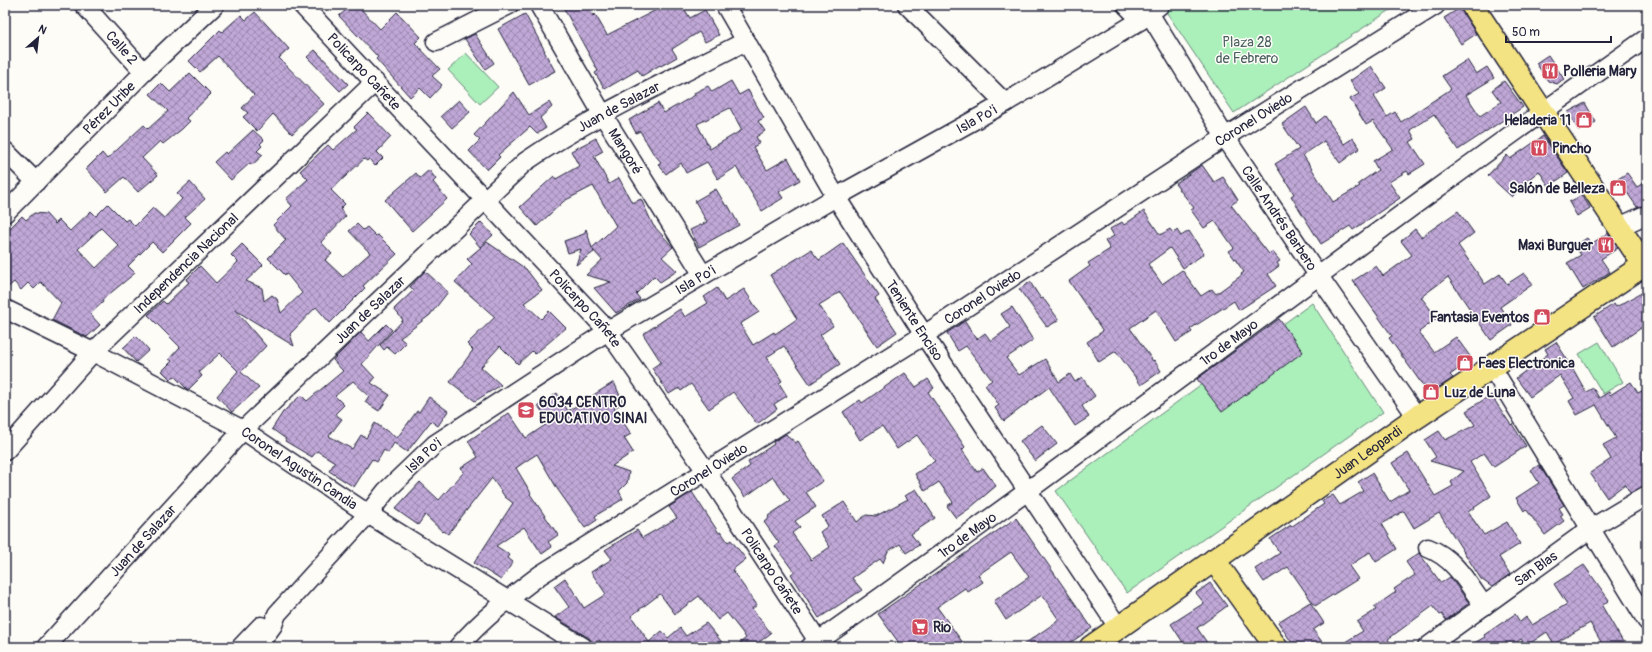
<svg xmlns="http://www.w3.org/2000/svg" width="1652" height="652" viewBox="0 0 1652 652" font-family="Pangolin,sans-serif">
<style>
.green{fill:#abefba;stroke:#66887a}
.building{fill:url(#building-cross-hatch);stroke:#22223b;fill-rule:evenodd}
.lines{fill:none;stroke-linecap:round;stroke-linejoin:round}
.minor-casing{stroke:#22223b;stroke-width:21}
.major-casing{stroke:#22223b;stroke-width:25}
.minor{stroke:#fdfcf7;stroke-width:18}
.major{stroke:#f4e382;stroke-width:22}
.labels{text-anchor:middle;stroke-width:3;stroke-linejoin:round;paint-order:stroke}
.park-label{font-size:14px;fill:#4b6061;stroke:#fdfcf7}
.street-label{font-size:14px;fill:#22223b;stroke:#fdfcf7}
.poi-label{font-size:14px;font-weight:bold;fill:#22223b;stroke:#fdfcf7;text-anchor:start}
</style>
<defs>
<pattern id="building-cross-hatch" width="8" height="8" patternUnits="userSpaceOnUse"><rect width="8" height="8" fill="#bfa7d6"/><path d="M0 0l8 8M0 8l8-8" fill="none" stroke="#9b88af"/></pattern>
</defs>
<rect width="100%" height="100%" fill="#fdfcf7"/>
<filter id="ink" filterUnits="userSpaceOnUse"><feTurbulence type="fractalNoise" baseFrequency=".025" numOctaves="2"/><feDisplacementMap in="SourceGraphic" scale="8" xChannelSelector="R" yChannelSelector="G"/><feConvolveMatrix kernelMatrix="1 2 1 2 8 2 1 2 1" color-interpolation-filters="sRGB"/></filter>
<g filter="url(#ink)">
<path class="green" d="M1174 5H1398L1234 113 1165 10Z
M466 53 498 87 480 104 448 70Z
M1312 303 1383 412 1127 593 1056 491Z
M1599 342 1623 382 1603 394 1579 354Z"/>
<path class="building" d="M339 5H357L380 29 397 12 421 37 415 43 440 69 432 76 442 85 430 98 420 88 410 97 376 59 378 57 339 16 345 11Z
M562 5H588L593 16 595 14 607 35 666 5H682L690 18 705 10 719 35 705 42 699 32 672 49 677 57 661 66 660 65 642 76 638 70 605 89 595 73 598 71Z
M1460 8 1476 34 1461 44 1444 18Z
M255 12 289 49 279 58 324 104 292 134 273 114 257 131 243 117 248 113 242 108 254 95 218 56 200 72 189 61 220 30 222 32 241 15 246 20Z
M525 14 545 51H544L555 71 529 85 498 29Z
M475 34 494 63 485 69 465 39Z
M315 50 348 84 340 91 307 57Z
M1548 55 1564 79 1557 84 1548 81 1536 63Z
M1467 60 1476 74 1487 67 1494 78 1466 95 1480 116 1501 102 1492 90 1504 81 1523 107 1458 150 1434 114 1410 130 1415 139 1410 142 1425 164 1409 174 1407 171 1389 182 1400 198 1353 230 1350 226 1321 244 1291 196 1294 194 1275 164 1299 149 1282 124 1306 107 1316 123 1325 116 1344 144 1353 138 1360 148 1340 163 1324 141 1303 155 1333 202 1360 186 1358 184 1378 170 1373 161 1393 149 1373 121 1366 125 1350 99 1359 94 1350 81 1371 66 1386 88 1374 96 1387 117 1395 112 1401 122 1451 89 1442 76Z
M190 73 211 94 186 118 190 121 182 129 163 144 160 141 142 158 158 175 138 192 124 177 107 192 86 169 102 153 107 159 144 125 148 129 168 111 150 94 161 83 170 92Z
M731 81 739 95 748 90 764 118 758 121 765 131 756 137 760 143 753 147 767 170 788 158 800 180 779 192 783 198 762 211 736 167 718 179 707 162 686 173 681 163 666 174 658 164 661 162 653 153 640 131 636 133 629 120 658 103 664 113 695 95 694 93 708 86 712 92ZM730 108 742 130 710 149 697 124Z
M514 92 529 115 549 102 552 107 540 118 546 128 537 134 530 127 498 155 500 157 487 170 469 151 480 140 474 135Z
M459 100 470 112 452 128 441 116Z
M1585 103 1596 122 1579 131 1568 112Z
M368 113 391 137 377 152 383 158 375 166 369 159 367 161 364 159 331 190 345 204 340 209 346 216 321 242 332 254 325 260 343 277 370 253 349 231 357 224 363 230 367 227 376 236 378 235 397 254 363 286 365 288 330 323 316 307 290 334 294 346 235 310 266 346 241 372 259 388 232 412 217 396 238 371 220 353 199 372 202 376 188 390 174 376 171 380 162 371 172 361 169 359 180 347 148 315 163 301 166 304 189 282 186 280 200 266 216 283 238 262 231 255 242 244 263 265 246 281 262 288 264 301 272 295 277 299 281 313 302 293 286 273 285 275 268 258 286 240 273 225 292 206 286 199 308 179 300 171 328 145 333 150 357 129 354 127Z
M253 130 264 140 260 144 262 146 257 151 263 155 252 165 250 163 231 180 214 162 225 152 227 154Z
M1543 136 1568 173 1549 186 1539 171 1519 187 1520 188 1512 197 1488 175 1507 155 1510 159Z
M596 138 603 151 594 156 609 184 619 178 632 203 641 199 653 225 673 247 662 257 677 271 660 282 654 276 636 294 640 299 616 313 594 288 611 282 586 275 602 260 593 250 594 252 576 265 581 249 568 253 564 241 584 234 586 229 592 248 616 226 593 186 564 201 537 226 520 207 554 176 556 179 579 166 571 151Z
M1202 165 1214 182 1223 177 1238 200 1231 205 1269 254 1272 251 1280 261 1277 263 1279 266 1268 274 1276 286 1239 310 1234 301 1190 329 1192 332 1176 342 1156 310 1130 328 1153 361 1154 360 1161 371 1141 385 1116 351 1099 362 1087 342 1103 331 1069 281 1090 266 1088 263 1110 249 1105 241 1114 236 1110 229 1122 222 1124 225 1144 211 1160 235 1170 229 1173 233 1177 230 1181 236 1189 231 1204 254 1183 268 1170 248 1148 264 1162 284 1182 270 1201 296 1212 289 1216 294 1242 275 1241 274 1244 272 1229 251 1234 248 1215 221 1204 228 1191 210 1194 208 1175 184Z
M429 170 436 179 433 182 447 199 412 231 385 200 416 173 420 178Z
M1627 173 1637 187 1647 181V207L1644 206 1637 207 1626 191 1620 195 1612 183Z
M190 182 205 199 185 217 191 223 162 252 152 242 128 266 135 273 102 300 103 302 90 314 100 325 87 337 52 320 61 303 41 282 34 289 28 283 21 290 14 282 5 290V233L22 216 26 220 34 213 46 214 55 224 59 220 70 231 91 211 96 216 108 204 125 221 128 219 135 226 153 208 164 218 182 199 177 194ZM101 228 119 246 96 268 78 249Z
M716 189 726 206 728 205 739 225 699 247 690 230 707 222 695 201Z
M1582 195 1590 208 1577 216 1569 202Z
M1458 211 1474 233 1458 245 1485 284 1500 274 1507 284 1524 273 1533 284 1500 307 1512 325 1491 340 1448 277 1421 297 1437 318 1419 332 1434 352 1456 337 1472 359 1450 375 1453 378 1429 394 1389 338 1392 336 1353 281 1376 266 1383 276 1412 255 1401 241 1415 229 1421 237Z
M481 222 493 235 480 247 469 234Z
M1608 233 1618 248 1601 259 1610 272 1583 289 1567 263 1581 255 1575 246 1587 238 1591 244Z
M487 242 526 269 542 290 524 303 541 319 549 311 566 328 535 354 532 351 518 364 500 346 481 367 501 385 475 401 450 382 473 350 467 344 495 317 455 282 472 264 467 259Z
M843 243 879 296 875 299 897 332 877 346 840 292 819 305 833 326 820 335 840 364 810 384 784 346 767 357 782 381 779 383 787 396 774 404 777 409 757 424 733 392 709 409 691 384 681 391 679 388 669 394 652 368 661 362 643 334 680 309 685 317 708 303 704 297 717 288 725 301 744 289 759 312 740 324 753 345 774 332 775 334 797 319 770 275 811 250 819 260Z
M425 271 448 292 430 315 400 338 406 343 395 354 387 347 384 350 380 345 403 320 394 309 414 290 410 287Z
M1030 282 1041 299 1043 298 1059 320 1047 327 1019 289Z
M1647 290V324L1613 347 1594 317 1614 304 1616 307Z
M1012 307 1033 340 1006 358 1019 375 1045 359 1059 382 1070 374 1075 382 1082 377 1095 396 1082 406 1089 417 1075 426 1049 387 1004 421 995 408 999 405 985 385 992 380 966 346 958 351 947 333 965 321 977 339 985 333 991 341 1010 327 1001 314Z
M1279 319 1303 352 1222 412 1197 379Z
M386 324 392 330 362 364 375 378 371 383 390 395 379 411 365 402 369 396 353 381 335 396 344 405 335 414 342 419 329 436 352 449 361 435 366 438 375 423 397 438 417 411 419 412 429 397 448 411 438 426 431 421 407 452 394 443 388 453 384 450 377 462 372 459 354 487 329 471 335 462 317 451 312 457 285 441 286 439 272 429 283 412 301 395 307 401 343 371 333 360 361 332 369 341Z
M136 336 149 350 136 362 123 348Z
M1556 342 1572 367 1586 392 1593 388 1599 398 1609 392 1610 395 1631 382 1638 393 1647 388V485L1630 493 1625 484 1607 498 1590 473 1611 459 1603 445 1616 438 1596 405 1577 415 1569 401 1574 398 1560 375 1530 397 1516 378 1548 354 1545 349Z
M905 373 916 387 928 379 934 388 928 392 965 447 962 450 977 472 983 468 996 486 970 508 956 518 947 506 953 502 939 482 925 491 915 474 935 461 917 435 897 449 882 426 860 440 843 412 860 400 862 403Z
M614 382 623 403 614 408 631 434 624 438 633 452 612 466 629 472 627 483 619 491 623 499 595 516 597 520 585 528 558 490 537 454 526 461 516 468 531 493 530 494 558 535 548 542 552 547 542 554 524 527 496 546 510 555 508 558 513 562 501 580 474 563 513 503 505 497 492 478 448 534 444 531 443 532 425 515 418 525 395 509 420 482 439 500 464 472 461 468 478 457 468 441 509 413 526 438 550 422 538 406 557 393 568 411Z
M1491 395 1511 425 1512 424 1526 446 1494 467 1484 453 1470 462 1491 496 1468 512 1484 535 1507 522 1520 544 1499 557 1510 574 1492 587 1481 579 1439 513 1414 528 1404 511 1382 524 1397 549 1376 562 1370 552 1349 566 1358 579 1315 606 1288 567 1264 582 1255 569 1280 553 1270 539 1291 525V527L1324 504 1322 501 1333 495 1340 505 1364 491 1358 482 1372 473 1390 502 1409 490 1392 463 1408 453 1435 496 1453 486 1451 482 1464 471 1430 461 1436 457 1425 440 1439 431 1445 440 1475 425 1466 411Z
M1042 425 1057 444 1035 461 1020 441Z
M786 434 791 440 793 439 795 443 798 441 823 481 806 492 816 507 795 521 800 527 792 533 811 560 830 547 820 532 828 526 822 516 844 502 857 522 866 515 876 516 908 499 905 496 916 489 935 518 911 534 919 545 906 553 900 544 888 551 883 563 880 559 852 578 862 590 819 618 791 574 794 572 775 546 779 543 764 522 769 518 768 516 790 501 773 477 745 497 732 479 750 466 748 462 774 444 773 442Z
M1539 465 1564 505 1559 508 1563 514 1560 516 1564 521 1545 535 1526 509 1524 511 1516 498 1539 483 1531 470Z
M692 492 719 533 721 532 728 542 731 540 746 559 732 570 757 605 752 609 771 633 753 647H735L746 638 742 632 727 613 718 620 699 596 675 614 660 594 631 616 649 642 662 631 668 638 680 628 686 636 706 623 726 647H604L599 640 593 644 589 638 555 617 569 607 554 586 565 578 584 608 606 594 591 572 612 559 605 550 637 530 642 538 677 518 669 507Z
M1016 518 1092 628 1064 647H1020L1059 620 1042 595 1006 620 994 601 1029 577 1011 552 978 575 983 582 968 592 965 588 937 607 966 647H902L878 614Z
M1419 553 1441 583 1450 577 1469 603 1446 620 1442 614 1440 615 1433 606 1388 639 1393 647H1337L1363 631 1357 622 1376 610 1374 607 1396 592 1394 589 1415 575 1406 562Z
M1584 565 1609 600 1602 606 1626 647H1604L1590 623 1554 644 1547 632 1526 646 1521 639 1510 647H1467L1485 637 1484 635 1515 614 1520 622 1526 617 1532 625 1567 604 1554 584Z
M1210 583 1227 606 1197 628 1210 647H1186L1171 624 1204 603 1196 593Z
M1310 602 1324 623 1313 630 1326 647H1299L1295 642 1292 643 1278 622Z"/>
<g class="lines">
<g class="minor-casing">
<g id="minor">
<path id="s1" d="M84 5 144 72"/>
<path id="s2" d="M302 5 608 331 706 471 822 647"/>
<path id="s3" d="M539 5 603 115 703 275"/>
<path id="s4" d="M725 5 836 197 924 335 1118 627"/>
<path d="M907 5 1005 103"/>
<path d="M1126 5 1141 20"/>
<path id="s5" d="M1149 13 1225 137 1318 275 1417 417"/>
<path d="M436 42 509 5"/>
<path d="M5 151 36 182"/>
<path id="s6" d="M5 213 144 72 215 5"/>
<path d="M1619 227 1643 216"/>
<path id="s7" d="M5 309 93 352 243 430 368 514 583 647"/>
<path d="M1491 366 1647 621"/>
<path id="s8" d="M5 451 93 352 375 82"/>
<path d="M1428 548C1455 558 1468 584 1484 606"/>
<path id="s9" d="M46 647 243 430 525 162C593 115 673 79 746 41"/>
<path d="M241 647 261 626"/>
<path id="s10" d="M257 647 273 625 277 614 368 514 386 491 435 444 608 331 836 197 1005 103 1141 20 1160 5"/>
<path id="s11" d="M458 647C482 619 512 596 540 575L924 335 1225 137 1436 5"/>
<path id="s12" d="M810 647C1093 449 1364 236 1647 38"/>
<path id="s13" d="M1427 647 1590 529 1647 495"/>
</g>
</g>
<g class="major-casing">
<g id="major">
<path d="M1472 5 1644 265"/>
<path d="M1214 560 1276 647"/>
<path id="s14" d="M1091 647 1417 417 1647 263"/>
</g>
</g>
<use href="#minor" class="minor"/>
<use href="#major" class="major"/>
</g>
</g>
<defs>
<g id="restaurant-square" transform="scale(0.9)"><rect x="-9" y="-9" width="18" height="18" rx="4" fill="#d1495b" stroke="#fdfcf7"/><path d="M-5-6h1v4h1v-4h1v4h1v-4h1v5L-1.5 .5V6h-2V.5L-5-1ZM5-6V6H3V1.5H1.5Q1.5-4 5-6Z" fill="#fff"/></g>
<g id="shop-square" transform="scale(0.9)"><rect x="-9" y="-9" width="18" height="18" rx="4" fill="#d1495b" stroke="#fdfcf7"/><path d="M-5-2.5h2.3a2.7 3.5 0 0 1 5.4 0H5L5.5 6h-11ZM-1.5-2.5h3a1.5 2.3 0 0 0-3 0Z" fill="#fff"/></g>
<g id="school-square" transform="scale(0.9)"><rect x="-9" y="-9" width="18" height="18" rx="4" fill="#d1495b" stroke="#fdfcf7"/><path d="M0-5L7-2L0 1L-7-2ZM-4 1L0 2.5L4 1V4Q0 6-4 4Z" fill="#fff"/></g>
<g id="supermarket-square" transform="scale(0.9)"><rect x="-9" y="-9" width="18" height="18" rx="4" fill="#d1495b" stroke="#fdfcf7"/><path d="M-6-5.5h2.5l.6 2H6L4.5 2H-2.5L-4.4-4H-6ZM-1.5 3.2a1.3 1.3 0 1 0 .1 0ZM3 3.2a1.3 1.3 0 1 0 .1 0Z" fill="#fff"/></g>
</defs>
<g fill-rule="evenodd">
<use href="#restaurant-square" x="1550" y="71"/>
<use href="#shop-square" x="1584" y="120"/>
<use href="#restaurant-square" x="1539" y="148"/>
<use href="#shop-square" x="1618" y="188"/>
<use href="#restaurant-square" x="1606" y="245"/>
<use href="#shop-square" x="1542" y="317"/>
<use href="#shop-square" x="1465" y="363"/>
<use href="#shop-square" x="1431" y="392"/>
<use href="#school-square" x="526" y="410"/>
<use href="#supermarket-square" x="920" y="627"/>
</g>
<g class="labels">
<g class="park-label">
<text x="1247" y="47">Plaza 28<tspan x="1247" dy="16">de Febrero</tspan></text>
</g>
<g class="street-label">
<text dy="5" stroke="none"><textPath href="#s1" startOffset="57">Calle 2</textPath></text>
<text dy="5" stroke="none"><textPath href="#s2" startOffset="91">Policarpo Cañete</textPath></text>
<text dy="5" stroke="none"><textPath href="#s9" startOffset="791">Juan de Salazar</textPath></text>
<text dy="5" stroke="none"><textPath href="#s6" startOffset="148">Pérez Uribe</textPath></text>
<text dy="5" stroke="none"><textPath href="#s10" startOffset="903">Isla Po'i</textPath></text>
<text dy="5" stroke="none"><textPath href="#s11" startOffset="956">Coronel Oviedo</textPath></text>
<text dy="5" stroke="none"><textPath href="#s3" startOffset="170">Mangoré</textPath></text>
<text dy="5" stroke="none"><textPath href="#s5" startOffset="243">Calle Andrés Barbero</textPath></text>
<text dy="5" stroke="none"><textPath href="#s8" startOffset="261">Independencia Nacional</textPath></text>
<text dy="5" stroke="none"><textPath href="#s10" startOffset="579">Isla Po'i</textPath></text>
<text dy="5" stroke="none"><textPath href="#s11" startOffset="632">Coronel Oviedo</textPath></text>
<text dy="5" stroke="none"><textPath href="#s2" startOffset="415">Policarpo Cañete</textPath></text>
<text dy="5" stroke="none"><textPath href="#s9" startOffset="468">Juan de Salazar</textPath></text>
<text dy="5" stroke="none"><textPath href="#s4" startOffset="368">Teniente Enciso</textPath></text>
<text dy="5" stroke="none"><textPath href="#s12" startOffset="518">1ro de Mayo</textPath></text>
<text dy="5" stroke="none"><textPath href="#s14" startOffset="338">Juan Leopardi</textPath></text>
<text dy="5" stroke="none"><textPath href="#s10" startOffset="255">Isla Po'i</textPath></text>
<text dy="5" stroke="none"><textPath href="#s7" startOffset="335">Coronel Agustin Candia</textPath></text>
<text dy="5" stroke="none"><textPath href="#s11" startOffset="308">Coronel Oviedo</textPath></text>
<text dy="5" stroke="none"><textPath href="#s12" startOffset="193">1ro de Mayo</textPath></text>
<text dy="5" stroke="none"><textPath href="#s9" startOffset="144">Juan de Salazar</textPath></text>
<text dy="5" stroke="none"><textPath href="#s13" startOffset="134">San Blas</textPath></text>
<text dy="5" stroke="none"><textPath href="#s2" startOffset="738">Policarpo Cañete</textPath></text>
</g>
<g class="poi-label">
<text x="1563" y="76">Polleria Mary</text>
<text x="1571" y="125" text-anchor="end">Heladeria 11</text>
<text x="1552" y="153">Pincho</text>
<text x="1605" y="193" text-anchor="end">Salón de Belleza</text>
<text x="1593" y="250" text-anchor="end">Maxi Burguer</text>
<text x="1529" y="322" text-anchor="end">Fantasia Eventos</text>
<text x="1478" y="368">Faes Electronica</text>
<text x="1444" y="397">Luz de Luna</text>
<text x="539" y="407">6034 CENTRO<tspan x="539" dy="16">EDUCATIVO SINAI</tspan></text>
<text x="933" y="632">Rio</text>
</g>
</g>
<rect width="1652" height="652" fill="none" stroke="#fdfcf7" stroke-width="20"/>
<rect x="10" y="10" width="1632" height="632" fill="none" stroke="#22223b" stroke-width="1.5" filter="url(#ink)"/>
<g transform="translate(38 38) rotate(28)" stroke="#fdfcf7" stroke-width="3" paint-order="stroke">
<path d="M0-3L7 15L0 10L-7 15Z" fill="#22223b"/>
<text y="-6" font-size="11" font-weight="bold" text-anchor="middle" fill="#22223b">N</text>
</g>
<path d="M1506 36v6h105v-6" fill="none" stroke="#22223b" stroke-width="2"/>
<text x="1512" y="36" font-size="12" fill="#22223b" stroke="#fdfcf7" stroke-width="3" paint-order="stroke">50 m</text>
</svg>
